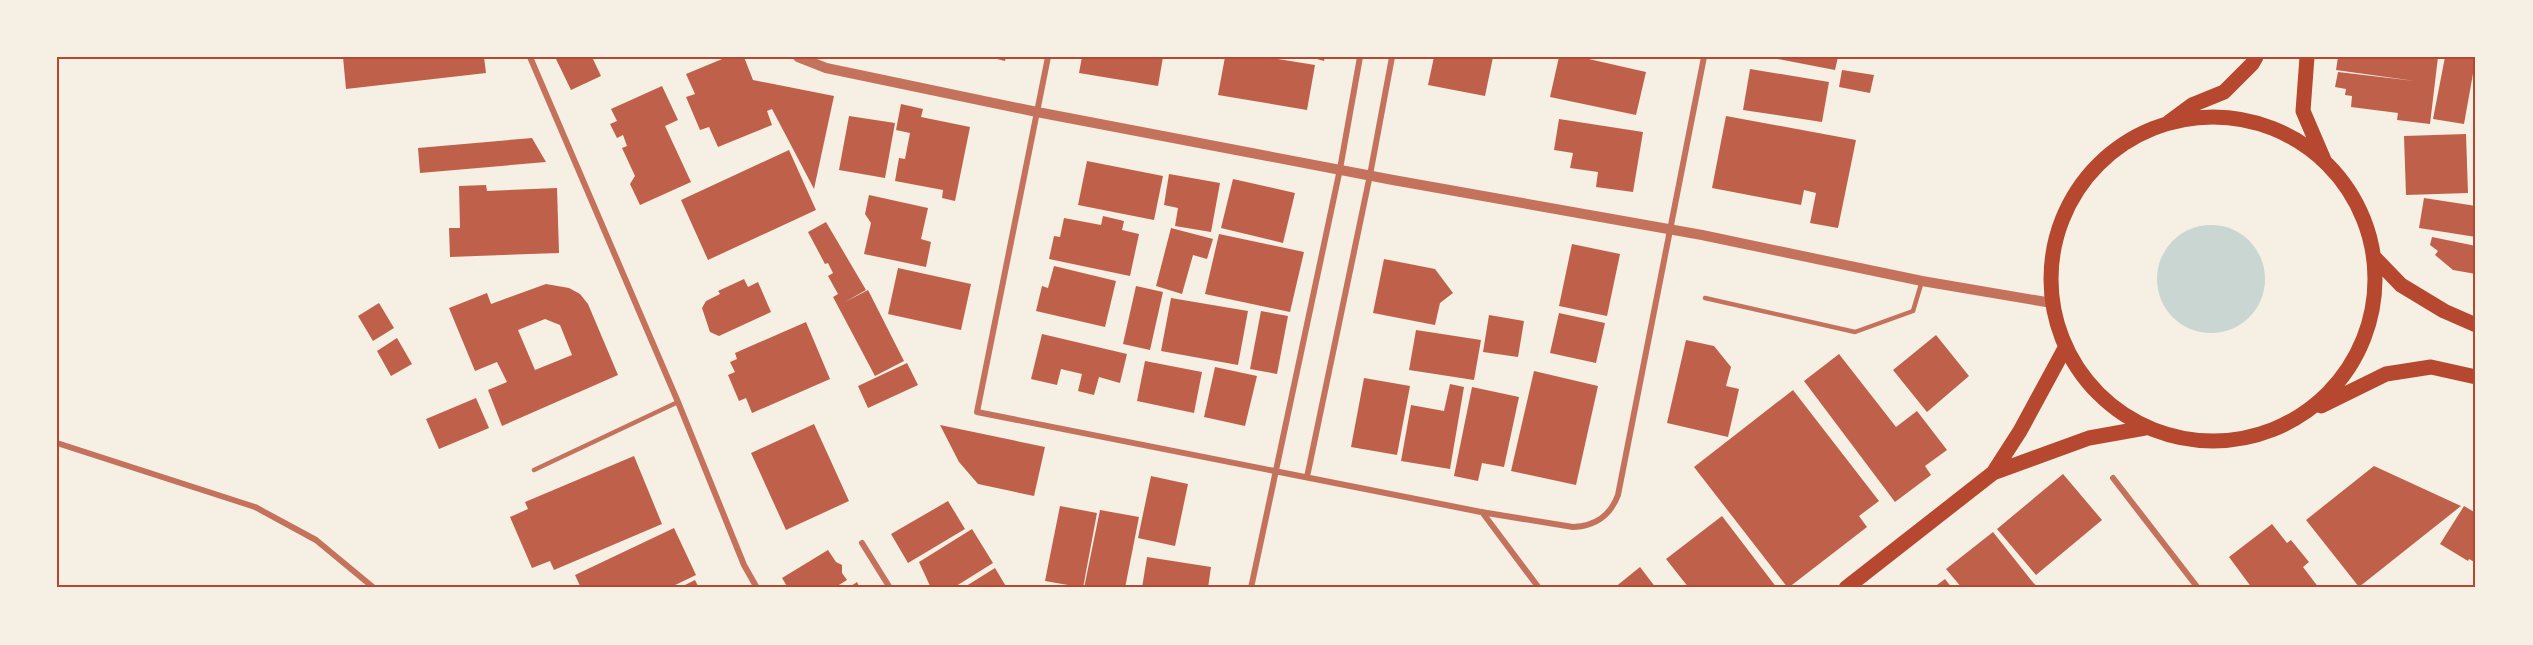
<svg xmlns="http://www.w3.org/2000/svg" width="2533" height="645" viewBox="0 0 2533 645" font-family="Signika,sans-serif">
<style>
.water{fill:#c9d6d2}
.building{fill:#bf614a;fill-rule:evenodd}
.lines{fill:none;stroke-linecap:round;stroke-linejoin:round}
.service{stroke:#c5725c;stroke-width:4.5}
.minor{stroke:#c5725c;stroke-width:6}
.tertiary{stroke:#c5725c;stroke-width:10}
.primary{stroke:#b5482f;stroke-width:15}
.neatline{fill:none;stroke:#b5482f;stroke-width:2}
</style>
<rect width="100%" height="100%" fill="#f6efe4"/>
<path class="water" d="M2157 279a54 54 0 1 1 108 0a54 54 0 1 1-108 0Z"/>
<path class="building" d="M343 57H484L486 73 346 89Z
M555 57H592L601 76 571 90Z
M727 57H744L753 80 834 96 814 189 772 109 767 111 772 125 718 147 709 127 700 130 686 97 695 94 686 74Z
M989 57H1006L1005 61Z
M1082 57H1163L1158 86 1079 73Z
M1225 57H1265L1315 65 1307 110 1218 95Z
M1310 57H1325L1324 61Z
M1434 57H1493L1485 96 1428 85Z
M1559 57H1580L1646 72 1636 115 1550 97Z
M1767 57H1838L1835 70Z
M2338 57H2438L2430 124 2397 120 2398 113 2351 107 2352 96 2345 95 2346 89 2335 87 2338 72 2415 81 2336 70Z
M2445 57H2476L2464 124 2433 119Z
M1750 69 1829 82 1822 122 1743 110Z
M1842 70 1874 75 1870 93 1839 87Z
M662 86 678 120 665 126 691 182 640 205 630 184 635 176 622 148 627 146 623 135 617 138 610 124 617 121 611 109Z
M901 104 923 109 921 117 970 127 955 201 942 198 943 190 895 181 899 158 905 159 910 133 896 130Z
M849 116 895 123 885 178 839 170Z
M1726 116 1856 140 1838 228 1810 223 1816 193 1804 190 1801 205 1712 188Z
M1559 119 1643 132 1633 192 1596 187 1598 172 1570 168 1573 153 1554 150Z
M2466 134 2468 193 2406 195 2404 136Z
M532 138 546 162 420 173 418 148Z
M789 150 816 210 708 260 681 200Z
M1087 161 1163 176 1154 220 1078 205Z
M1169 174 1220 183 1211 232 1175 226 1178 208 1164 205Z
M1233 179 1295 193 1283 243 1221 228Z
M486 185 487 191 557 188 559 253 450 257 449 228H460L459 186Z
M869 195 928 208 921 239 931 242 926 267 864 254 871 223 865 214Z
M2424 198 2476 206V237L2419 228Z
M1103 216 1124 221 1122 230 1139 234 1130 276 1049 259 1054 236 1060 237 1064 218 1101 225Z
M826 222 866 290 845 302 868 290 904 361 875 376 833 297 838 294 828 276 833 273 828 263 825 264 808 232Z
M1171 228 1213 239 1207 259 1193 255 1182 294 1156 286Z
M1219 234 1304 252 1290 312 1205 294Z
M2432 237 2476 246V274L2453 270 2435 255 2438 251 2430 245Z
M1572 244 1620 254 1607 316 1559 306Z
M1384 259 1435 269 1453 293 1440 303 1435 325 1373 313Z
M1054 266 1116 281 1105 327 1036 311 1042 286 1048 288Z
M898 268 971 284 961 330 888 314Z
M744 279 748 287 758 282 771 312 719 336 710 332 702 308 706 301 720 294 718 291Z
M546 284 569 288 580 294 588 304 618 375 502 426 488 390 507 382 497 362 475 371 449 308 487 293 491 304ZM545 319 560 325 572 355 535 370 518 330Z
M1136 286 1163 292 1150 350 1123 344Z
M1171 298 1248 311 1238 365 1161 351Z
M379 303 394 328 373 341 358 316Z
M1261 311 1288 316 1277 374 1250 369Z
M1559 313 1605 323 1596 363 1550 353Z
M1489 315 1524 321 1518 357 1483 352Z
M806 322 830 379 752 413 746 398 739 401 728 375 735 372 730 362 737 359 735 353Z
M1416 330 1481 340 1474 380 1409 370Z
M1042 334 1127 354 1120 383 1099 377 1094 395 1078 391 1082 374 1061 369 1057 385 1031 379Z
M1936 335 1969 376 1927 412 1893 370Z
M397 338 412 364 391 376 377 351Z
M1686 340 1714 346 1731 367 1726 386 1739 389 1728 437 1667 423Z
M1839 354 1896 427 1917 411 1947 450 1925 466 1931 475 1895 502 1804 381Z
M1145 361 1202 372 1194 413 1137 401Z
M907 363 918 385 868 408 858 386Z
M1215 367 1257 376 1245 426 1204 417Z
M1534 371 1598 386 1576 485 1511 471Z
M1364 378 1410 386 1397 455 1351 447Z
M1450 384 1464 387 1450 469 1401 461 1411 405 1444 411Z
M1472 387 1519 397 1504 467 1482 463 1478 481 1454 476Z
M1793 390 1879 501 1859 516 1867 527 1788 588 1694 467Z
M476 398 489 428 439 449 426 419Z
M814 424 849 501 786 530 751 453Z
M940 425 1045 447 1034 496 978 484 959 462Z
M634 456 662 524 554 570 550 561 532 568 510 517 528 509 525 502Z
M2374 466 2461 506 2359 587 2306 520Z
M2063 474 2102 520 2036 575 1997 529Z
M1151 476 1188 484 1175 546 1138 538Z
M948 501 965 529 908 563 891 534Z
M1060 506 1097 513 1083 588H1067L1068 585 1045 581Z
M2464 506 2476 513V563L2469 559 2468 561 2440 544Z
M1100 510 1139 517 1125 588H1084Z
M1722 516 1777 588H1689L1666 559Z
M2272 524 2287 543 2291 540 2309 562 2303 567 2319 588H2252L2229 557Z
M674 528 696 575 669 588H581L575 575Z
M972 529 993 563 953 588H931L919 562Z
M1993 532 2031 580 2038 588H1962L1946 569Z
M828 550 836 562 842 565V573L847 580 834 588H788L782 578Z
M1147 557 1211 567 1208 588H1142Z
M1640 567 1656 588H1614Z
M995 568 1007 588H963Z
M1945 579 1952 588H1933Z
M695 580 699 588H679Z
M857 582 860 588H848Z"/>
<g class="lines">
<path class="service" d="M1705 298 1855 332 1913 311 1922 281
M534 470 678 402"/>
<path class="minor" d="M530 57 678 402 744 565 757 588
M1048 57 977 412 1481 512 1573 527C1596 526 1610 516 1618 495L1704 57
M57 443 255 507 316 540 374 588
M1307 477 1370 175 1392 57
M2113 478 2198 588
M1482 512 1539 588
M862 543 890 588
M1251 588 1340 169 1360 57"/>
<path class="tertiary" d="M798 57 826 68 1037 112 1393 180 1702 235 1922 281 2052 303"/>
<path class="primary" d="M2307 57 2303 111 2324 160
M2051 279a162 162 0 1 1 324 0a162 162 0 1 1-324 0Z
M2169 122 2192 105 2224 92 2252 64 2256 57
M2374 257 2401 285 2444 311 2476 325
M2321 406 2386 374 2431 367 2476 377
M1993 473 2020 431 2065 348
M1846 588 1993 473 2089 438 2145 428"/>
</g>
<rect width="2533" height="645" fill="none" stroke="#f6efe4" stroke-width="117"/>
<rect x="58" y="58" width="2416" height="528" class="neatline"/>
</svg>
